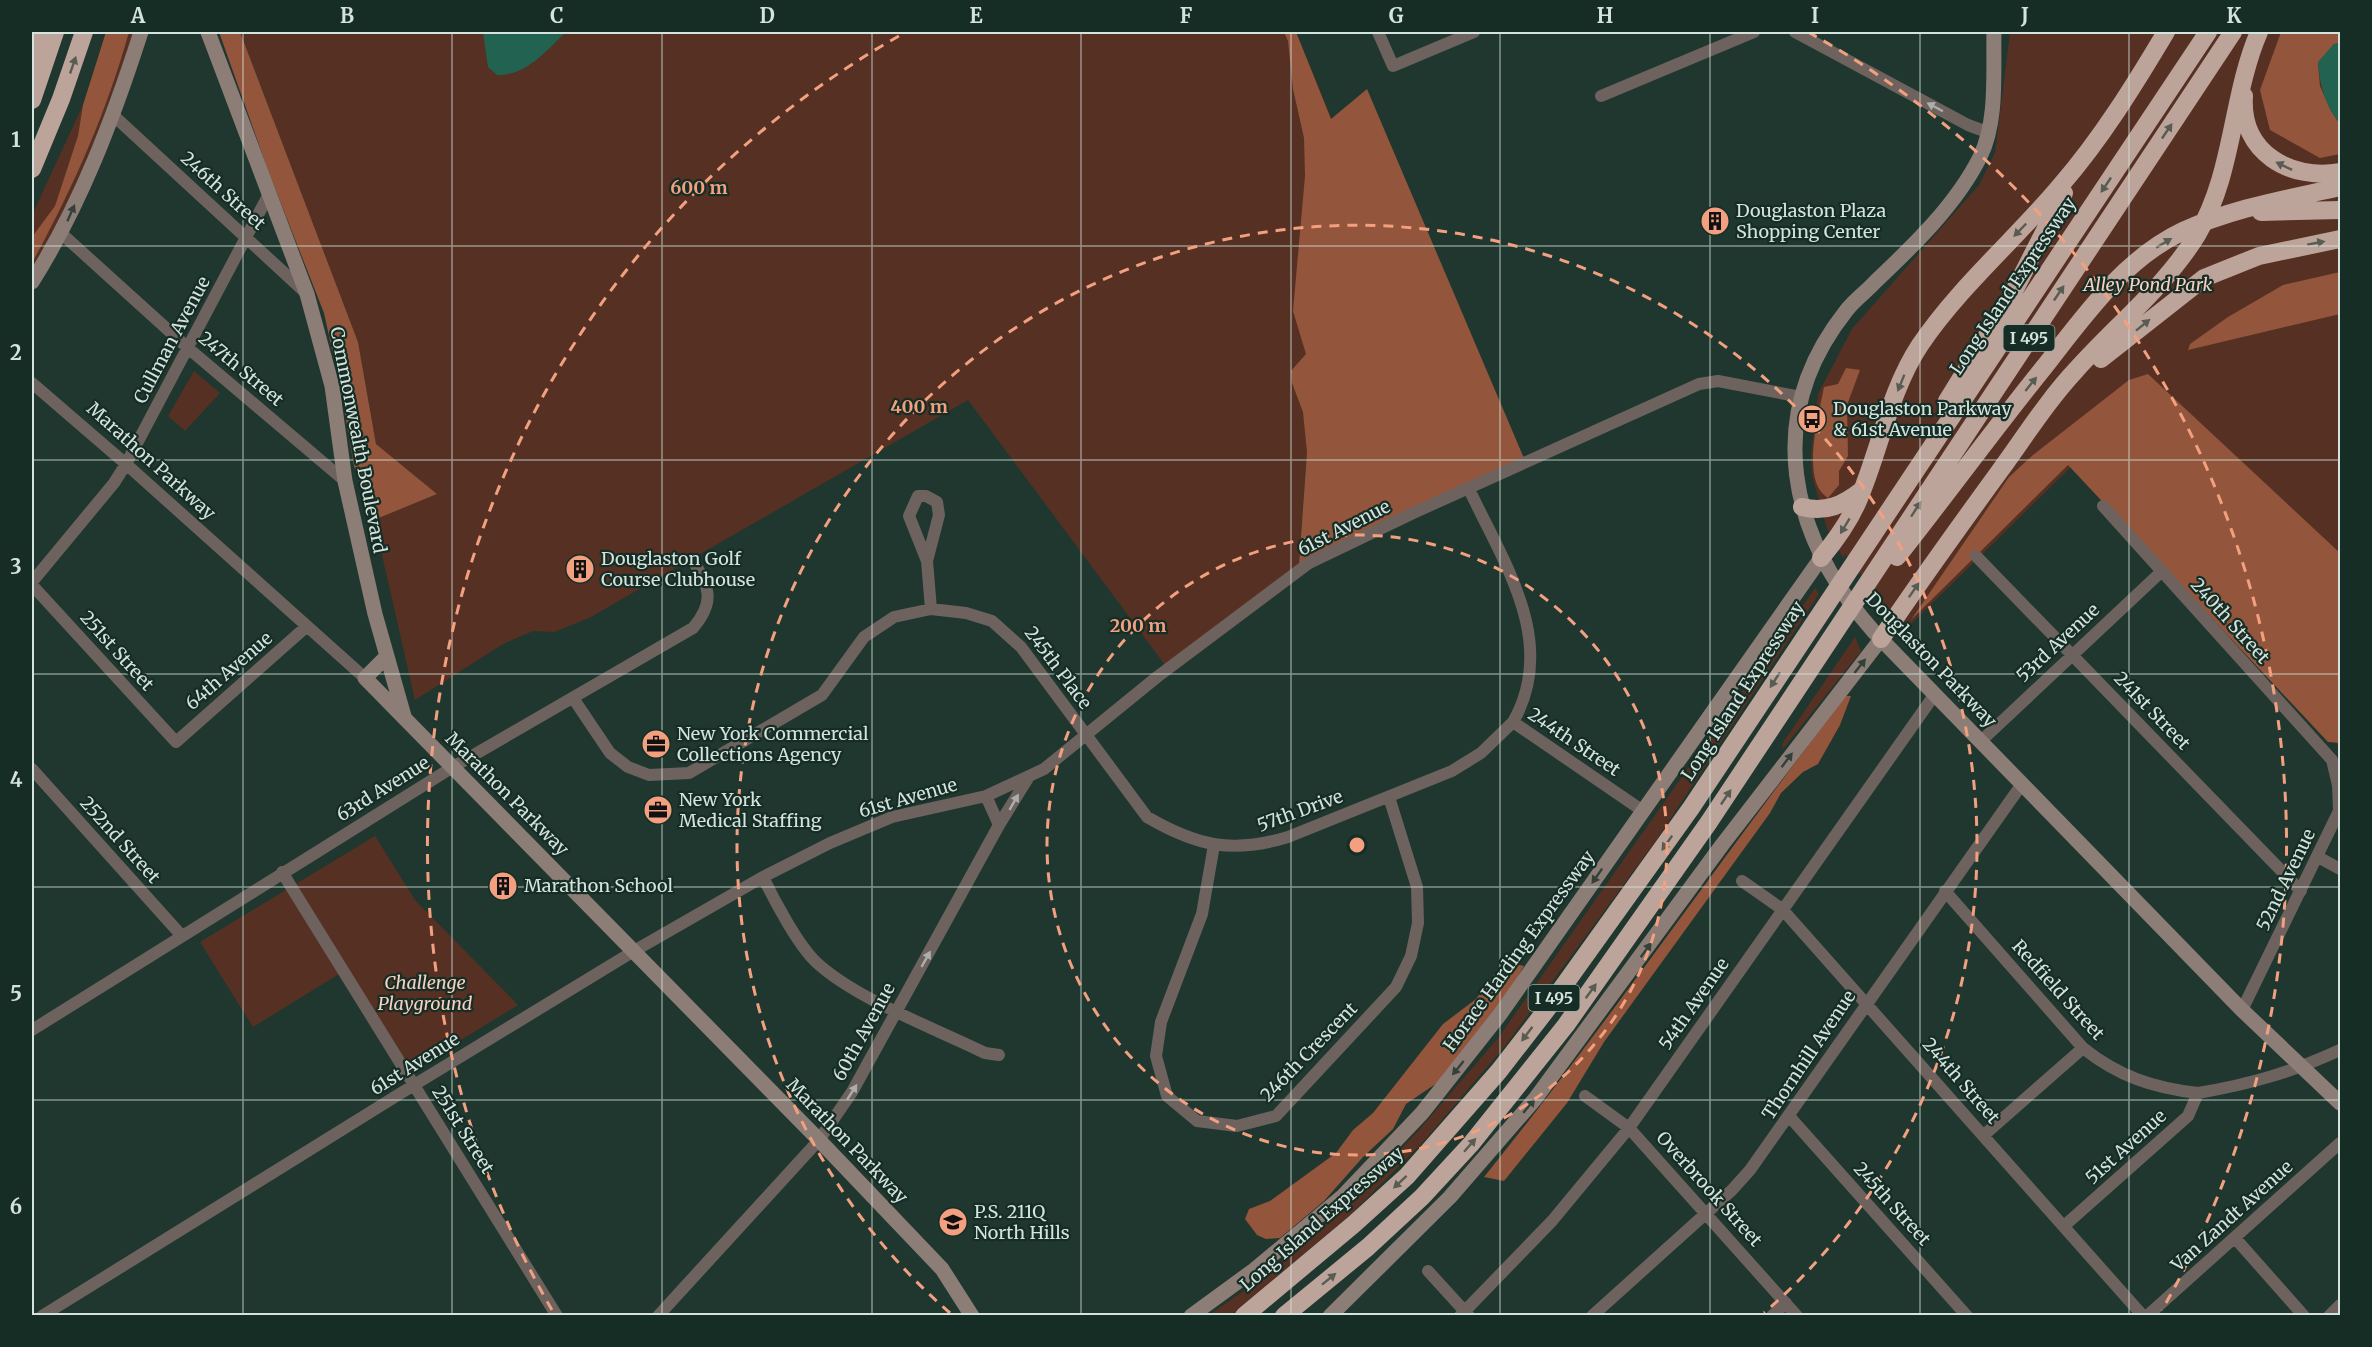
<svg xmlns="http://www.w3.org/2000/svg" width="2372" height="1347" viewBox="0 0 2372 1347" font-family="Merriweather,serif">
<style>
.green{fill:#563123}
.forest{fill:#93553b}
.water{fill:#216251}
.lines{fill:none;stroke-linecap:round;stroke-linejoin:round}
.street{stroke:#6d625e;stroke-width:12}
.secondary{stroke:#8d7d77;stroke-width:15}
.highway{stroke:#bda49a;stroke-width:18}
.oneway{fill:#585d54}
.oneway2{fill:#abafab}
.oneway3{fill:#33413a}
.grid{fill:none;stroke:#d5e3de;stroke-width:1.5;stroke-opacity:0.55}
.ring{fill:none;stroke:#f2a07f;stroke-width:3;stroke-dasharray:10 8}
.labels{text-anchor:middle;stroke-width:4.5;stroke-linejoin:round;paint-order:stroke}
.shield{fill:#152d25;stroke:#9baca6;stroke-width:1.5}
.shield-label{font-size:16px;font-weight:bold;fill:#d5e3de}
.street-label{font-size:18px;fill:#d5e3de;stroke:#152d25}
.poi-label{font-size:18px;fill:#d5e3de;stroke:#152d25;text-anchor:start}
.park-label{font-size:18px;font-style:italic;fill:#f8d1c2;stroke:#152d25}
.centre{fill:#f2a07f;stroke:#152d25;stroke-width:3}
.ring-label{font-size:18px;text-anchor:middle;font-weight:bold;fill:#f2a07f;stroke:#152d25;stroke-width:4.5;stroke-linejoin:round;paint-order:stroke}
.neatline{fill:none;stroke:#d5e3de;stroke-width:2}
.grid-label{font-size:20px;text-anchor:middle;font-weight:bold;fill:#d5e3de}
</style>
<rect width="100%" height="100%" fill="#1f372f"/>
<path class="green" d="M106 32H135L81 179 32 275V215L83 105Z
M240 32H1296L1332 120 1298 572 1168 669 968 400 589 618 554 632 533 631 503 644 415 700 374 520 437 494 376 444 358 342Z
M2010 32H2340V747L2074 464 1910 625 1893 615 1887 616 1877 605 1880 600 1845 554 1843 558 1839 550 1840 547 1827 529 1812 475 1811 455 1818 394 1852 329 1979 185 1995 153Z
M194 371 220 393 185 431 168 416Z
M1815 588 1819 594 1657 839 1505 1046 1424 1141 1350 1215 1231 1315 1208 1316 1256 1282 1345 1208 1419 1130 1498 1038Z
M1855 637 1861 651 1783 749 1782 744Z
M375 836 415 900 518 1005 407 1073 344 971 253 1027 200 942Z"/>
<path class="forest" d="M106 32H129C106 114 73 188 32 263V237L55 206 78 136 83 105Z
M219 32H240L358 342 376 444 437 494 374 520 354 466 341 391 324 313 269 173Z
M1284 32H1296L1331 119 1367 89 1526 463 1299 564 1307 452 1303 412 1292 383 1291 371 1306 354 1293 311 1305 176 1304 138 1293 89 1288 41Z
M2281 32H2340V43L2334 44 2318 63 2320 86 2331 111 2340 124V154L2320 158 2270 130 2260 90Z
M2340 272V314L2188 350 2190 344 2228 317 2283 285Z
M1846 368 1860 370 1847 405 1848 456 1839 471V485L1828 498C1800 482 1819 414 1824 387L1838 384Z
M2148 374 2340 553V743L2328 742 2068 465 1911 620 2009 477 2033 455 2129 380Z
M1846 696H1851L1840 725 1818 764 1803 772 1781 793 1770 813 1604 1042 1567 1103 1504 1181 1484 1177C1610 1021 1723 855 1846 696Z
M1515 964 1524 966 1508 993 1437 1083 1406 1104 1393 1129 1363 1157 1324 1201 1280 1238 1266 1239 1257 1235 1245 1219 1249 1209 1270 1201 1336 1153 1353 1130 1373 1113 1443 1024 1476 999 1494 975Z"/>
<path class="water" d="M483 32H566C546 51 526 76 497 75L488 67Z
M2340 43V124C2325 105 2320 86 2318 62L2334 44Z"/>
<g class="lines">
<path class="street" d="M1378 32 1393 66 1474 32
M1795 32 1968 125 1987 132
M1601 96 1754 32
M114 116 306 293
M62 234 188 348 345 481
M32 383 126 464 365 678
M1469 489C1503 562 1559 642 1513 722L1643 811
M2103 506 2332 760 2338 785 2339 811 2242 1010
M1976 556 2301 891
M927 561 909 516 918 496H926L937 502 939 515 927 561 931 609
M32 582 114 483 126 464 269 194
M32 585 176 742 306 627
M573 698 610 753 628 767 649 775 689 773 822 695 864 637 894 617 931 609 966 613 992 621 1021 647 1147 817C1197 846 1232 854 1288 837L1452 771 1481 753 1513 722
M1981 741 2161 572
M32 769 181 935
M986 796 999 825
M1214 845 1202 914 1161 1022 1156 1056 1167 1096 1197 1121 1237 1126 1276 1116 1396 987 1411 956 1418 923 1417 887 1389 797
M2318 857 2340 869
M282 872 557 1316
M763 877C774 900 798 945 816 962 854 998 936 1029 985 1053L999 1055
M1742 881 1782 909 2143 1316
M1945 891 2083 1048C2118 1076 2153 1088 2198 1093
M32 1030 453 767 693 628C716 601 709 587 692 559
M1585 1096 1629 1128 1797 1316
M1789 1116 1967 1316
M1984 1135 2083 1048
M2064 1226 2188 1116 2198 1093C2251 1084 2292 1072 2340 1050
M2235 1238 2304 1316
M1428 1271 1469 1316
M42 1316 414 1085 634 951 763 877 830 843 892 817 986 796 1044 769 1157 677 1309 563 1411 514 1699 384 1718 381 1801 397
M658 1316 819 1140 852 1092 999 825 1028 778
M1460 1316 1552 1221 1629 1128 1935 694
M1592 1316 1732 1190 1750 1170 2022 784
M1772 1316 1786 1303
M2147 1316 2340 1143
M2329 1316 2340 1305"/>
<path class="secondary" d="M208 32 307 294 332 386 345 481 375 614 404 716
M1994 32C1993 71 1998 121 1980 157 1956 205 1913 246 1875 282 1866 292 1854 300 1846 311 1762 417 1789 536 1874 632L2242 1010 2340 1103
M32 282C81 204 113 119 141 32
M387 656 365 678 819 1140 942 1269 972 1316
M1191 1316 1254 1270 1343 1196 1422 1113 1501 1013 1821 558
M1330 1316 1450 1197 1535 1099 1722 845 1881 639"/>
<path class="highway" d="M32 61 44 33
M2244 96C2240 152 2290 181 2340 172
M32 100 55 32
M32 169 61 99 84 32
M2261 212 2340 210
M2101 359 2204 278 2259 256 2340 239
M1947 401 2011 297 2064 193
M1802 507C1826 513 1843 505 1862 490
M1897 557C1947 494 1994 429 2045 366 2084 316 2124 259 2183 231 2233 208 2287 199 2340 187
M1821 558C1836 540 1849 522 1858 501 1880 450 1889 392 1920 345 1960 286 2015 240 2061 185 2101 139 2135 84 2166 32
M1881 639C1919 582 1959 527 1999 472 2024 438 2047 401 2076 370 2116 325 2165 287 2197 235 2234 173 2231 97 2259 32
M1244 1316 1354 1224 1407 1176 1499 1071 1547 1009 1691 808 2208 32
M1284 1316 1368 1247 1422 1197 1471 1144 1566 1025 1709 822 2233 32"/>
</g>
<defs><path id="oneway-solid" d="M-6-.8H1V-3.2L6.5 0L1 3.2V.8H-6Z" transform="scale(1.5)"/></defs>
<g class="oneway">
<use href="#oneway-solid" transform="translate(73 65) rotate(-71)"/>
<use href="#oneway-solid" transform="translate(2167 131) rotate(-56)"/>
<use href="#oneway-solid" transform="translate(2284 166) rotate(-154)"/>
<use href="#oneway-solid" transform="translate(2106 185) rotate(124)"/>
<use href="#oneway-solid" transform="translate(2020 230) rotate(134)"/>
<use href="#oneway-solid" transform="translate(2164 243) rotate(-31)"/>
<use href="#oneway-solid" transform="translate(2316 243) rotate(-10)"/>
<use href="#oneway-solid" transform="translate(2059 293) rotate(-56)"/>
<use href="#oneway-solid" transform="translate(2143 325) rotate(-39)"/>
<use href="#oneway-solid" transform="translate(1901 383) rotate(112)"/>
<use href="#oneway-solid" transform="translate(2031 384) rotate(-51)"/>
<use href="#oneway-solid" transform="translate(1916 509) rotate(-57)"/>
<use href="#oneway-solid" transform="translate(1845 526) rotate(121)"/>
<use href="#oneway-solid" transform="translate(1914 590) rotate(-55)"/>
<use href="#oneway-solid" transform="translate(1775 680) rotate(123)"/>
<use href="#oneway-solid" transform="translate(1726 797) rotate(-56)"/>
<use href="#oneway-solid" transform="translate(1667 843) rotate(125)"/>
<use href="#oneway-solid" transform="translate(1591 991) rotate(-54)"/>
<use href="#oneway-solid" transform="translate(1527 1034) rotate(127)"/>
<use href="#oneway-solid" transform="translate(1470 1145) rotate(-49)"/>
<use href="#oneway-solid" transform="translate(1400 1182) rotate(137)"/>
<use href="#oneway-solid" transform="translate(1329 1279) rotate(-39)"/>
</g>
<g class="oneway2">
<use href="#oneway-solid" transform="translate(1935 107) rotate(-152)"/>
<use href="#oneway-solid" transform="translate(1014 802) rotate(-60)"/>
<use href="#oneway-solid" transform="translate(926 959) rotate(-60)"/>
<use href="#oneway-solid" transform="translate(852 1092) rotate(-57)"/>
</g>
<g class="oneway3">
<use href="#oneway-solid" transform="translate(71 213) rotate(-66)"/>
<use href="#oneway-solid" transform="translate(1860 666) rotate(-52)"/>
<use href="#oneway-solid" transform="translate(1787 760) rotate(-53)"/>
<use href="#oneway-solid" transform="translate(1597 876) rotate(125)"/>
<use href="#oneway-solid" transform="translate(1646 950) rotate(-54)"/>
<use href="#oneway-solid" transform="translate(1458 1068) rotate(129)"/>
<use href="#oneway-solid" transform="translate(1529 1106) rotate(-50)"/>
</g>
<path class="grid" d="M243 32V1316M452 32V1316M662 32V1316M872 32V1316M1081 32V1316M1291 32V1316M1500 32V1316M1710 32V1316M1920 32V1316M2129 32V1316M32 246H2340M32 460H2340M32 674H2340M32 887H2340M32 1100H2340"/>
<g class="ring">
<circle cx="1357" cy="845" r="310"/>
<path d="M950 1313A620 620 0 1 1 1764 1313"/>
<path d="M552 1310A930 930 0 0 1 906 32M1808 32A930 930 0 0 1 2162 1310"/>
</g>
<defs>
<g id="building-disc" transform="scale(1.5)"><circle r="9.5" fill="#f2a07f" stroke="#152d25"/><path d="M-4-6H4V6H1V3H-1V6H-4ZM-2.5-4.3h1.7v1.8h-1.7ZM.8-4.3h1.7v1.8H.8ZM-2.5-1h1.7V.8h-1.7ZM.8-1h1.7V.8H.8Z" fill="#111"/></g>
<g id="bus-disc" transform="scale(1.5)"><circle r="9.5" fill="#f2a07f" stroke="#152d25"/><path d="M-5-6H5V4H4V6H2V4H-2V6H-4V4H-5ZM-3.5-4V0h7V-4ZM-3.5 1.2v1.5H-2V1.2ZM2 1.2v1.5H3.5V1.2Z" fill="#111"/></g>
<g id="office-disc" transform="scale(1.5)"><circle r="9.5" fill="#f2a07f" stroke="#152d25"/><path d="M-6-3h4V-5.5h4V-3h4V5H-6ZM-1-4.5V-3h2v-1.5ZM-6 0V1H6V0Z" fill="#111"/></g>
<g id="school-disc" transform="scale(1.5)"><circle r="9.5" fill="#f2a07f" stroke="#152d25"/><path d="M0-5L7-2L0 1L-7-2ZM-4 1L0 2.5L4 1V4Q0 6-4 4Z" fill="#111"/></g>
</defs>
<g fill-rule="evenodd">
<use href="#building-disc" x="1715" y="221"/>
<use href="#bus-disc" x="1812" y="419"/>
<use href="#building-disc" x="580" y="569"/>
<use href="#office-disc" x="656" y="744"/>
<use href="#office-disc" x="658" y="810"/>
<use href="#building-disc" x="503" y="886"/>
<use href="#school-disc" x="953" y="1222"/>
</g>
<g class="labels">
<g class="shield">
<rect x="2003.5" y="325" width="51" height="26" rx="4.5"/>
<rect x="1528.5" y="985" width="51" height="26" rx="4.5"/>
</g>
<g class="shield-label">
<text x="2029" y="344">I 495</text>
<text x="1554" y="1004">I 495</text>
</g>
<g class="street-label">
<text transform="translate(223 191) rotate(42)" y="6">246th Street</text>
<text transform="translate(2013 286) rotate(-56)" y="6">Long Island Expressway</text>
<text transform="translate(172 340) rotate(-62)" y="6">Cullman Avenue</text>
<text transform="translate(241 369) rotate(40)" y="6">247th Street</text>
<text transform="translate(358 440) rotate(79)" y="6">Commonwealth Boulevard</text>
<text transform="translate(151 461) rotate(42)" y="6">Marathon Parkway</text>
<text transform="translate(1344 528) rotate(-27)" y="6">61st Avenue</text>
<text transform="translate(2230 621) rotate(48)" y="6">240th Street</text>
<text transform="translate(2058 643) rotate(-43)" y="6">53rd Avenue</text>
<text transform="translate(117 651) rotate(48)" y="6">251st Street</text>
<text transform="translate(1931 660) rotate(46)" y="6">Douglaston Parkway</text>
<text transform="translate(1058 668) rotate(53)" y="6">245th Place</text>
<text transform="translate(229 671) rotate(-41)" y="6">64th Avenue</text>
<text transform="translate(1743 691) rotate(-57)" y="6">Long Island Expressway</text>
<text transform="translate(2152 711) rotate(46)" y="6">241st Street</text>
<text transform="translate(1574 742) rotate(34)" y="6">244th Street</text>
<text transform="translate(383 789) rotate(-32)" y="6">63rd Avenue</text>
<text transform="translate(507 794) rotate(45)" y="6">Marathon Parkway</text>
<text transform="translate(908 798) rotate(-16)" y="6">61st Avenue</text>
<text transform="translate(1300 811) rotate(-20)" y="6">57th Drive</text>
<text transform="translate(120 840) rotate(48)" y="6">252nd Street</text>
<text transform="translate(2286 880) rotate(-64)" y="6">52nd Avenue</text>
<text transform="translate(1519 951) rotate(-54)" y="6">Horace Harding Expressway</text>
<text transform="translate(2058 990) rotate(48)" y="6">Redfield Street</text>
<text transform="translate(1694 1004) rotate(-55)" y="6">54th Avenue</text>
<text transform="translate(864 1032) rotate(-61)" y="6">60th Avenue</text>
<text transform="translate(1309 1052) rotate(-46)" y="6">246th Crescent</text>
<text transform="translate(1809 1055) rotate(-56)" y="6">Thornhill Avenue</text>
<text transform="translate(415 1064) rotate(-32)" y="6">61st Avenue</text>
<text transform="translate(1961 1081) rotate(49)" y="6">244th Street</text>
<text transform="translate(463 1130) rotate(58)" y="6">251st Street</text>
<text transform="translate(847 1141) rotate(46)" y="6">Marathon Parkway</text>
<text transform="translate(2126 1147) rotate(-42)" y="6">51st Avenue</text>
<text transform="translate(1709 1189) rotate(48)" y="6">Overbrook Street</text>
<text transform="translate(1892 1204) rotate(48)" y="6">245th Street</text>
<text transform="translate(2232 1216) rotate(-42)" y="6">Van Zandt Avenue</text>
<text transform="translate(1322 1219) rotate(-41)" y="6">Long Island Expressway</text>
</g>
<g class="poi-label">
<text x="1736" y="217">Douglaston Plaza<tspan x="1736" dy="21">Shopping Center</tspan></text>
<text x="1833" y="415">Douglaston Parkway<tspan x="1833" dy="21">&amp; 61st Avenue</tspan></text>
<text x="601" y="565">Douglaston Golf<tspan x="601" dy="21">Course Clubhouse</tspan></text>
<text x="677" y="740">New York Commercial<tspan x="677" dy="21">Collections Agency</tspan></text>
<text x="679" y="806">New York<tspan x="679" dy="21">Medical Staffing</tspan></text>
<text x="524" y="892">Marathon School</text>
<text x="974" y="1218">P.S. 211Q<tspan x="974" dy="21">North Hills</tspan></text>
</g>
<g class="park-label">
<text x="2148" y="291">Alley Pond Park</text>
<text x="425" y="989">Challenge<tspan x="425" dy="21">Playground</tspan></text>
</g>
</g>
<circle cx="1357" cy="845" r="9" class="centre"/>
<g class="ring-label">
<text x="699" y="194">600 m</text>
<text x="919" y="413">400 m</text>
<text x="1138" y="632">200 m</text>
</g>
<rect width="2372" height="1347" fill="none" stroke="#152d25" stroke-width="66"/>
<rect x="33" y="33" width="2306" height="1281" class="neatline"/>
<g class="grid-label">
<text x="138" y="23">A</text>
<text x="347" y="23">B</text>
<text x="557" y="23">C</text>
<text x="767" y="23">D</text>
<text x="976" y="23">E</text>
<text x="1186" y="23">F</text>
<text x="1396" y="23">G</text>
<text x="1605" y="23">H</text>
<text x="1815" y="23">I</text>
<text x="2025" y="23">J</text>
<text x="2234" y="23">K</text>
<text x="16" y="147">1</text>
<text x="16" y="360">2</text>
<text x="16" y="574">3</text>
<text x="16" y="787">4</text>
<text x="16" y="1001">5</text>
<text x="16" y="1214">6</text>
</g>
</svg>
